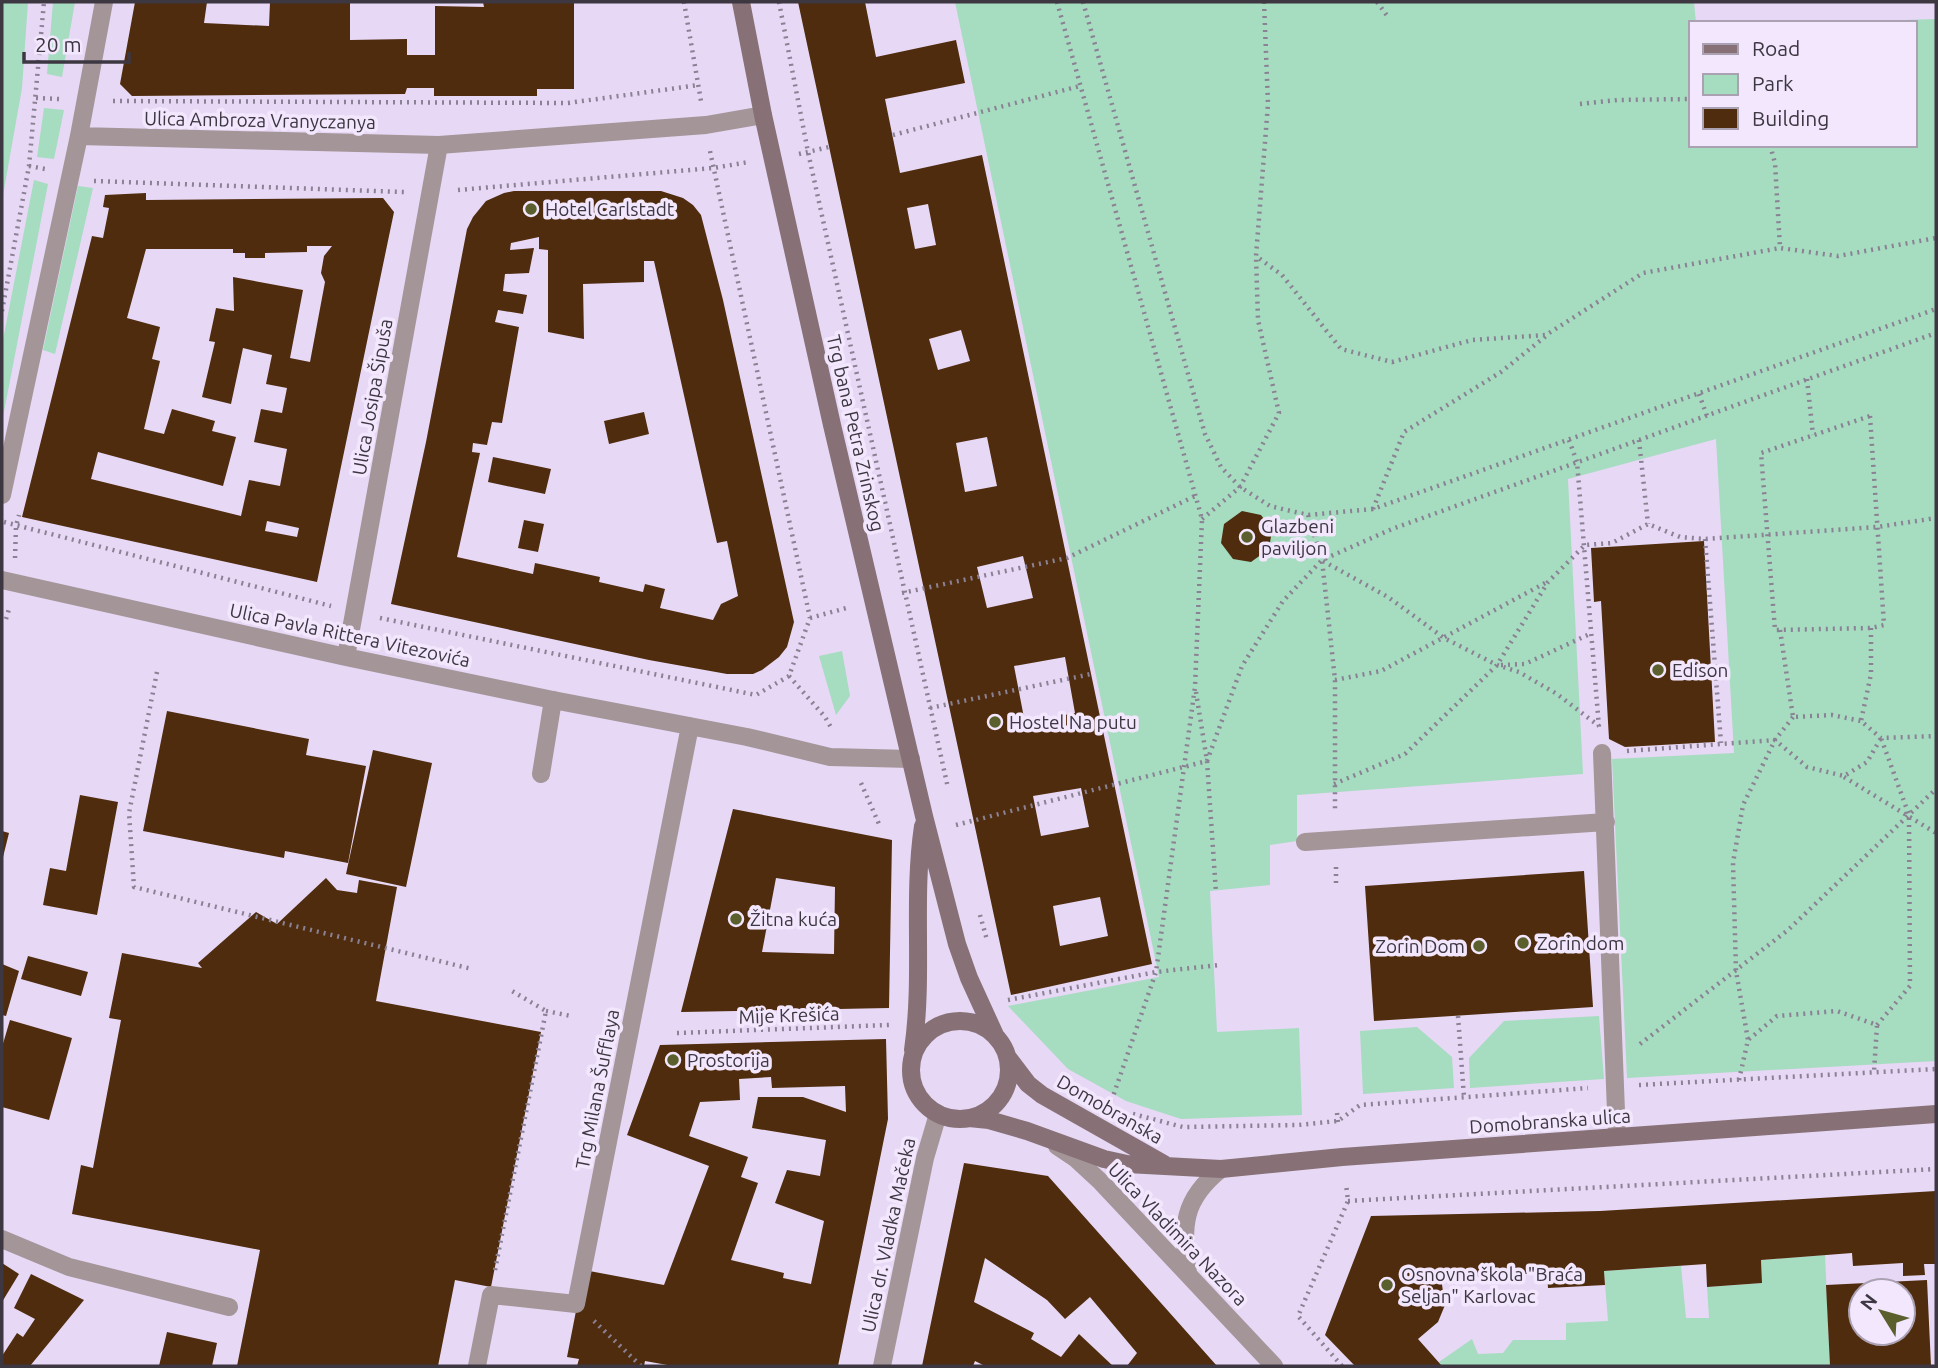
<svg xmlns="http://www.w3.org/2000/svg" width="1938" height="1368" viewBox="0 0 1938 1368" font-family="Ubuntu,sans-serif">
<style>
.green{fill:#a6dcc0}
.building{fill:#4f2c0d;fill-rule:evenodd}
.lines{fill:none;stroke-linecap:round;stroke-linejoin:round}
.path{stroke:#8b8194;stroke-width:4.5;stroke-dasharray:2 5;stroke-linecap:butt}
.lane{stroke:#a49598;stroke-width:18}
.street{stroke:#a49598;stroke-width:18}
.secondary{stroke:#877176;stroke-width:18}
.poi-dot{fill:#5a5f2d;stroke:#f3e7fe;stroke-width:2.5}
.labels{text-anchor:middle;stroke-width:7;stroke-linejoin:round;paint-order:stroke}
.street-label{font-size:19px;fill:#3d3742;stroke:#f3e7fe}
.poi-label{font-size:19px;fill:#3d3742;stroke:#f3e7fe;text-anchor:start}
</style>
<rect width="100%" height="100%" fill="#e7d8f5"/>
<path class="green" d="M2 2H28L22 88 2 201Z
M53 2H75L62 77 47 74Z
M955 2H1694L1696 23H1691V145H1915V23H1808L1936 19V1061L1627 1078 1612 759 1734 753 1716 439 1568 479 1583 774 1297 795V841L1270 845V885L1210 891 1217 1032 1299 1028 1302 1115 1181 1119 1126 1101 1068 1069 1008 1006 1159 977Z
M44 108 64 110 54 159 37 157Z
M34 180 48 184 2 422V345Z
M78 186 93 188 55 354 43 350Z
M842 651 850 696 836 715 819 656Z
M1599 1016 1604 1079 1470 1088 1469 1058 1504 1021Z
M1417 1027 1452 1057 1454 1088 1363 1094 1360 1031Z
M1825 1255 1830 1366H1442L1439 1362 1472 1339 1478 1354 1503 1353 1513 1340H1566V1323L1608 1321 1604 1271 1681 1266 1686 1318H1709L1707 1287 1762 1283 1761 1260Z"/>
<path class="building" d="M135 2H207L204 23 269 26 270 2H350V40L407 39V55H435V6L484 7 483 2H574V89H537V96H434V88H407L405 94 132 96 120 84Z
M798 2H865L876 57 956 40 965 83 885 99 900 173 982 155 1152 964 1011 995ZM928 204 936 245 915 249 907 208ZM961 330 970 361 938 370 929 339ZM987 437 997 486 965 492 956 443ZM1023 556 1033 598 987 608 977 567ZM1065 657 1075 713 1025 723 1014 666ZM1081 788 1089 827 1041 836 1033 796ZM1100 897 1108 936 1060 946 1053 906Z
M514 191H661L683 198 693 205 701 215 723 300 794 622 787 647 779 657 762 670 753 674H727L649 660 391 604 426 442 467 229 473 217 486 201 504 193ZM539 237V249L548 250V332L584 339 583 284 644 282V261H654L717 543 727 541 738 596 721 604 713 620 660 608 665 589 645 584 643 592 599 582 600 577 535 563 533 574 457 557 480 453 472 452 473 443 487 445 492 422 502 423 519 327 495 322 498 310 523 314 527 295 503 291 505 274 529 273 534 248 510 250 511 243Z
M146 193V200L383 198 394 212 317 582 22 517 92 236 103 238 109 208 103 207 105 195ZM307 246H332L324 256 321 273 325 282 310 362 290 358 303 290 233 277 234 311 216 308 209 341 215 342 202 397 231 404 243 348 272 355 266 384 287 388 282 413 261 409 254 442 287 449 280 486 249 480 241 516 91 479 98 452 223 486 236 437 212 431 215 421 172 409 164 434 144 429 160 361 152 359 160 327 127 318 146 249H233V253H245V258H265V253L307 252ZM267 521 299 528 297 537 265 531Z
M644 412 649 434 609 444 604 421Z
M493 457 551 469 545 494 488 482Z
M1242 511 1261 515 1272 530 1269 549 1251 562 1233 559 1221 543 1224 524Z
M524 520 544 524 538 552 518 548Z
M1704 541 1715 742 1625 747 1609 739 1601 601 1594 602 1591 548Z
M167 711 309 739 306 755 366 766 348 863 285 851 284 858 143 831Z
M373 750 432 763 406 887 346 874Z
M80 795 118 802 97 915 43 905 50 868 66 871Z
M733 809 892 840 889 1008 681 1012ZM776 878 835 887 834 954 762 952Z
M2 831 9 833 3 857H2Z
M1584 871 1593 1007 1374 1021 1365 886Z
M326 878 337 890 357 893 359 880 397 887 376 1001 541 1032 491 1287 455 1280 438 1366H237L260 1250 72 1214 81 1165 93 1168 121 1020 109 1018 122 953 202 968 198 963 256 912 277 924Z
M28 956 88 972 81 996 21 979Z
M2 964 19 971 6 1016 2 1015Z
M10 1020 72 1038 49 1120 2 1107V1047Z
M886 1039 888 1119 838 1366H673L645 1361 644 1366H577L579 1359 567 1357 584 1270 664 1285 709 1166 627 1135 660 1045ZM771 1077 772 1088 845 1086 846 1112 803 1097H758L752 1128 826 1140 820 1176 787 1170 775 1203 824 1221 811 1284 783 1278 784 1273 731 1260 758 1183 741 1177 748 1157 689 1136 700 1102 740 1100 739 1079Z
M964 1163 1048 1176 1217 1366H1127L1137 1353 1090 1297 1065 1319 1047 1300 985 1258 974 1302 1034 1333 1031 1339 1061 1357 1079 1334 1113 1366H985L975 1361 973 1366H922Z
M1936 1191V1264H1924L1925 1275 1903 1276V1263L1853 1266 1852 1253 1761 1260 1762 1283 1707 1287 1706 1264 1604 1271 1605 1285 1548 1288 1547 1273 1441 1278 1445 1305 1438 1322 1418 1339 1442 1366H1355L1325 1335 1371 1216 1600 1211Z
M2 1263 19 1274 2 1302Z
M31 1274 84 1300 30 1366H2V1356L17 1333 23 1337 35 1319 14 1308Z
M1927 1280 1931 1366H1830L1826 1285ZM1861 1291H1903V1333H1861Z
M167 1332 217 1343 212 1366H159Z"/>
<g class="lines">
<path class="path" d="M684 2 701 101
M779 2 808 152 948 788
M1057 2 1202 519 1195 687 1156 972 1110 1105
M1083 2 1205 434 1221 467 1240 487 1270 506 1308 515 1373 509 1936 309
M1264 2 1268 104 1256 256 1282 275 1341 349 1392 362 1472 340 1546 335 1643 273 1780 248
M1377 2 1388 17
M36 98 59 99
M113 101 568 103 699 85
M1580 104 1618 100 1691 99
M893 135 1080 86
M1770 145 1775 163 1780 248 1838 256 1936 238
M799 154 829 147
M29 166 45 169
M94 181 404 192
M458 190 713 168 749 162
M2 311 29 166 44 2
M1807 379 1813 435
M1699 394 1707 416
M1870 416 1884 625 1871 628 1775 630 1761 453Z
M1569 440 1577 462 1599 727
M1639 440 1648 524
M1373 509 1404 432 1501 372 1546 336
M1308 515 1322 560 1335 680V813
M1202 519 1240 487 1279 413 1258 320 1256 256
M4 522 331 606
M1705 539 1721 743
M15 558 16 526 19 515
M1323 561 1388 597 1444 638 1497 665 1519 672 1557 694 1599 726
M902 593 1067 558 1195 496
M380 618 756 695 789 676 810 618 710 151
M810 618 850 607
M6 619 9 609
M1871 628V674L1861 721 1881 738 1936 736
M1780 630 1793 717 1832 715 1861 721
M1501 665 1525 664 1592 633
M157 672 129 813 134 887 472 969
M789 676 825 717 832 729
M1335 680 1381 671 1547 582
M1196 692 1207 761 1216 893
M930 708 1091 674
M1793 717 1775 740 1807 767 1844 776 1867 762 1881 738
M1627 751 1775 740 1743 805 1733 863 1736 971 1748 1040
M1844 777 1936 833
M861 783 879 824
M1334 784 1405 754 1497 665 1548 582 1585 545 1612 543 1648 524 1680 537 1705 539 1877 527 1936 518
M956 825 1207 761 1242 666 1283 601 1322 560 1392 529 1936 333
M1336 867V888
M980 915 987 940
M1008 1000 1156 972 1219 965
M546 1011 571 1016
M1458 1016 1464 1097
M1877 1025 1910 986 1909 815 1881 738
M677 1033 889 1025
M1640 1044 1788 930 1936 789
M1739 1080 1748 1040 1777 1016 1837 1011 1877 1025 1874 1072
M1639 1085 1936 1069
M1337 1113 1338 1123
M1133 1114 1183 1127 1298 1125 1338 1121 1360 1105 1588 1088
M1348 1201 1936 1169
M495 1270 546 1011 512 991
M594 1321 641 1366
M1342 1366 1298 1316 1348 1201 1346 1184"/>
<path class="lane" d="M1602 753 1617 1137
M541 774 553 700
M1305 842 1606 822
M2 1239 69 1267 229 1307"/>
<path class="street" d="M79 136 439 145 706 125 763 115
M2 495 79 136 104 2
M2 580 346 657 553 700 747 737 830 757 911 759
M346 657 439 145
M1057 1146 1075 1158 1101 1182 1274 1366
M1188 1273C1182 1226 1182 1200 1221 1169
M477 1366 491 1295 576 1304 690 726
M882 1366 925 1158 938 1114"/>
<path class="secondary" d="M741 2 763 115 832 425 924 816 957 944 969 978 995 1035
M911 1070a49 49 0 1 1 98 0a49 49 0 1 1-98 0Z
M913 1050C924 975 912 900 923 826
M1009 1059 1028 1084 1042 1095 1164 1164
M969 1118 989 1120 1027 1131 1104 1159 1127 1164 1221 1169 1342 1157 1936 1114"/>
</g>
<g class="poi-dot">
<circle cx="531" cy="209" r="7"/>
<circle cx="1247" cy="537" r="7"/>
<circle cx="1658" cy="670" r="7"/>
<circle cx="995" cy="722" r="7"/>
<circle cx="736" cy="919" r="7"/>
<circle cx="1523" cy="943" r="7"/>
<circle cx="1479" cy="946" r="7"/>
<circle cx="673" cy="1060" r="7"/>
<circle cx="1387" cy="1285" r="7"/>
</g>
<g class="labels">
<g class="street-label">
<text transform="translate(260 120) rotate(1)" y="7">Ulica Ambroza Vranyczanya</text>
<text transform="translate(372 397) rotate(-80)" y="7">Ulica Josipa Šipuša</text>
<text transform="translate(856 433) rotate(77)" y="7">Trg bana Petra Zrinskog</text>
<text transform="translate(350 635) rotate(12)" y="7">Ulica Pavla Rittera Vitezovića</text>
<text transform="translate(789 1015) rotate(-2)" y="7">Mije Krešića</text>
<text transform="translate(597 1089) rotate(-79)" y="7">Trg Milana Šufflaya</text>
<text transform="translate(1110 1109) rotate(30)" y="7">Domobranska</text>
<text transform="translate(1550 1121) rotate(-4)" y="7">Domobranska ulica</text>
<text transform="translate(1178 1234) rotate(46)" y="7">Ulica Vladimira Nazora</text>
<text transform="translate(888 1235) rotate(-78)" y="7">Ulica dr. Vladka Mačeka</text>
</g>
<g class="poi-label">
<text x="545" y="216">Hotel Carlstadt</text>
<text x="1261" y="533">Glazbeni<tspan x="1261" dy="22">paviljon</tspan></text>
<text x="1672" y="677">Edison</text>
<text x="1009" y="729">Hostel Na putu</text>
<text x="750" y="926">Žitna kuća</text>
<text x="1537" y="950">Zorin dom</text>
<text x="1465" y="953" text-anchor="end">Zorin Dom</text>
<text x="687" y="1067">Prostorija</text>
<text x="1401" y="1281">Osnovna škola "Braća<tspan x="1401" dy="22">Seljan" Karlovac</tspan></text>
</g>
</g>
<rect width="1938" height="1368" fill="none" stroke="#3d3742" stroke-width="7"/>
<rect x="1689" y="21" width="228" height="126" fill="#f3e7fe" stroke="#aaa1b3" stroke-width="2"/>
<rect x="1703" y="44" width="35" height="10" fill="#877176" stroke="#aaa1b3" stroke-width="2"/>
<text x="1752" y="56" font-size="21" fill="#3d3742">Road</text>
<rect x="1703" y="74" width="35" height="21" fill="#a6dcc0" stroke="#aaa1b3" stroke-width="2"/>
<text x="1752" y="91" font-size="21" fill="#3d3742">Park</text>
<rect x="1703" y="108" width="35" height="21" fill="#4f2c0d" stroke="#aaa1b3" stroke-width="2"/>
<text x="1752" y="126" font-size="21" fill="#3d3742">Building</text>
<g transform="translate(1882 1312) rotate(307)"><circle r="33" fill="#f3e7fe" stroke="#aaa1b3" stroke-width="2"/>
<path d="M0-5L12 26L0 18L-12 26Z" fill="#5a5f2d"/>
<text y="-10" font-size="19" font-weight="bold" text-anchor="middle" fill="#3d3742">N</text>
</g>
<path d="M24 52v10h105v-10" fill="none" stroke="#3d3742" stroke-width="3.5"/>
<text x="35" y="52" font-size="21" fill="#3d3742" stroke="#f3e7fe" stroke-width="5" paint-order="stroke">20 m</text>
</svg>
